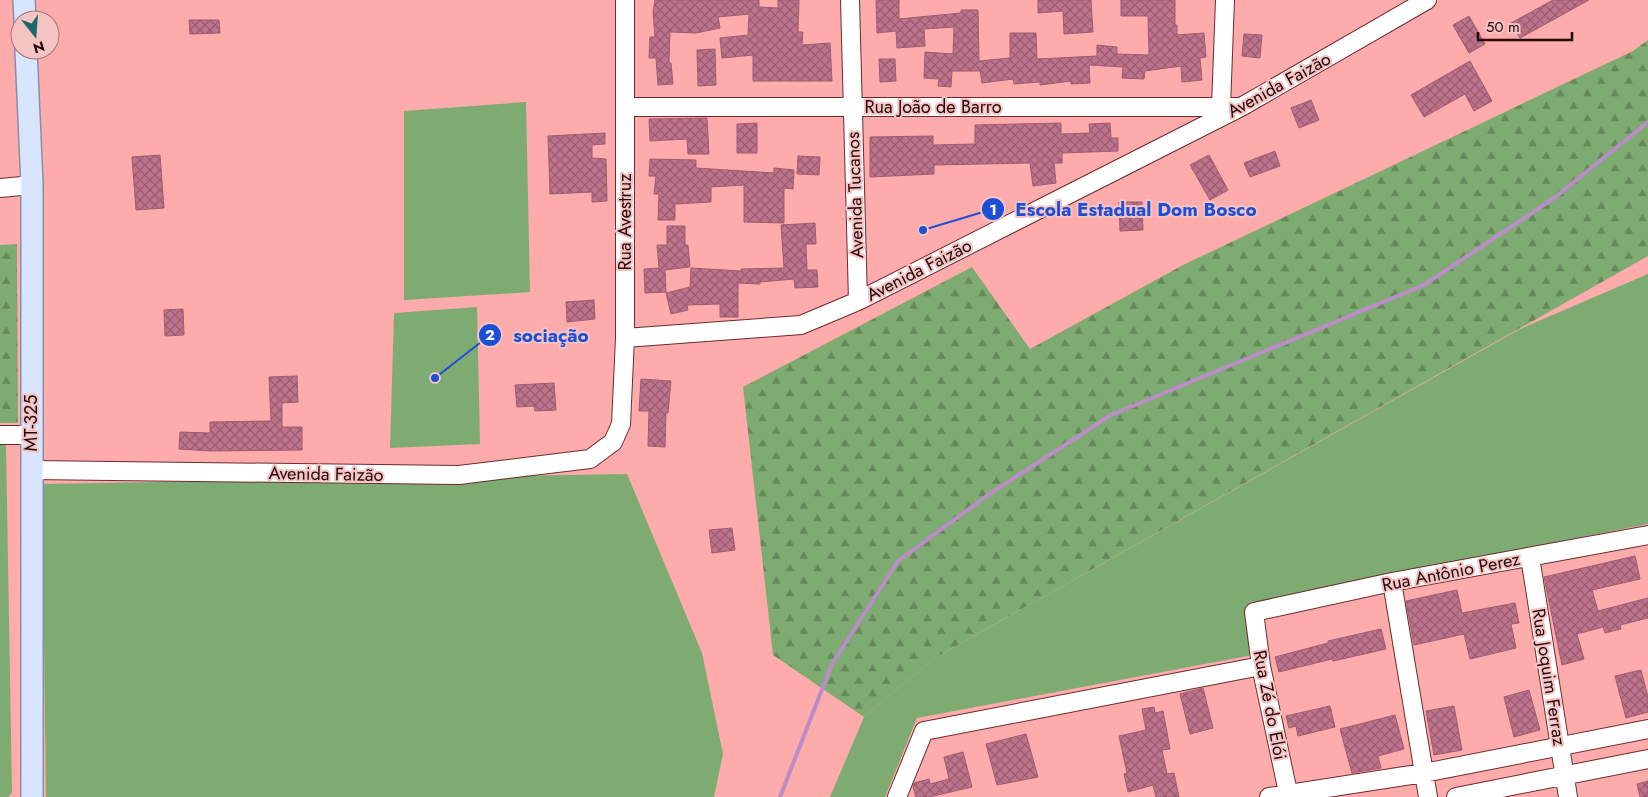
<svg xmlns="http://www.w3.org/2000/svg" width="1648" height="797" viewBox="0 0 1648 797" font-family="Jost,sans-serif">
<style>
.grass{fill:#7dab71}
.forest{fill:url(#forest-firs)}
.lines{fill:none;stroke-linecap:round;stroke-linejoin:round}
.stream{stroke:#bb8cc7;stroke-width:4}
.building{fill:url(#building-cross-hatch);stroke:#a15b72}
.minor-casing{stroke:#6e2a2e;stroke-width:20}
.major-casing{stroke:#878ea8;stroke-width:24}
.minor{stroke:#fff;stroke-width:18}
.major{stroke:#d7e6fe;stroke-width:21}
.labels{text-anchor:middle;stroke-width:4;stroke-linejoin:round;paint-order:stroke}
.street-label{font-size:18px;fill:#230709;stroke:#f5c3c2}
.leader{fill:none;stroke:#1d4ed8;stroke-width:2}
.callout-dot{fill:#1d4ed8;stroke:#f5c3c2;stroke-width:2}
.mark-label{font-size:15px;text-anchor:middle;font-weight:bold;fill:#fff}
.callout-label{font-size:19px;text-anchor:middle;font-weight:bold;fill:#1d4ed8;stroke:#f5c3c2;stroke-width:4;stroke-linejoin:round;paint-order:stroke}
</style>
<defs>
<pattern id="forest-firs" width="22" height="20" patternUnits="userSpaceOnUse" patternTransform="scale(1.25)"><rect width="22" height="20" fill="#7dab71"/><path d="M5 1l3.5 6h-7zM16 11l3.5 6h-7z" fill="#66895b"/></pattern>
<pattern id="building-cross-hatch" width="8" height="8" patternUnits="userSpaceOnUse" patternTransform="scale(1.25)"><rect width="8" height="8" fill="#be738c"/><path d="M0 0l8 8M0 8l8-8" fill="none" stroke="#9a5c71"/></pattern>
</defs>
<rect width="100%" height="100%" fill="#fdabab"/>
<path class="grass" d="M526 102 530 292 404 300V111Z
M1648 274V524L1249 603 1253 655 917 718 885 797H830L864 717 933 659 1520 329Z
M477 307 480 444 390 448 394 313Z
M0 445H6L12 793 8 797H0Z
M627 474 702 653 723 754 714 797H46L42 484Z"/>
<path class="forest" d="M1648 40V256L933 659 864 717 773 655 743 387 972 267 1030 349 1183 265 1633 51Z
M17 244 18 423H0V245Z"/>
<g class="lines">
<path class="stream" d="M780 797 832 664 898 561 988 495 1111 415 1424 285 1554 198 1648 122"/>
</g>
<path class="building" d="M655 0H759V7L778 8V0H799L798 32H803L802 45 830 43 832 81H753V55L722 58 720 38 748 35 749 14 718 17 720 28 696 33 670 32 669 63H671L673 84 658 85 656 58H649L650 37H655L653 12Z
M876 0H899V19L961 13V10H978L979 61 1010 58V33H1036L1037 59 1097 56V45L1117 47V54L1149 55 1148 16H1121V0H1175V25H1177V35L1204 33 1206 57 1200 58 1202 80 1182 82 1181 66 1145 71 1144 79 1122 78 1123 67 1089 65 1090 83 1071 84V81L1040 85V82L1014 84 1013 79 982 83 980 71H952L951 87 938 86 939 79 924 78 925 52 953 54 954 27 924 29 925 46 897 48 896 31 877 33Z
M1038 0H1091L1093 32 1064 34 1063 11 1038 13Z
M1553 0H1589L1520 38 1511 23Z
M1469 16 1485 44 1469 53 1453 25Z
M189 20H219L220 33 190 34Z
M1244 34 1262 35 1260 58 1242 56Z
M715 49 716 85 698 86 697 50Z
M879 59H895L896 81 880 82Z
M1470 61 1492 101 1474 111 1465 94 1424 117 1411 95Z
M1311 100 1319 120 1299 128 1291 108Z
M707 118 709 154H688L687 139 650 141 649 119Z
M757 123V153H737V124Z
M1061 123V134L1090 133 1089 124 1110 123 1111 138H1118V151L1062 153V163H1054L1056 183 1033 186 1030 163 934 165V174L870 177V137L933 136V145L975 144V125Z
M605 133V144L592 145V158L606 159 607 201 592 202V192L550 194 548 136Z
M1275 151 1280 166 1250 177 1244 163Z
M160 155 164 208 136 210 132 157Z
M1209 155 1228 190 1210 200 1190 165Z
M798 156 820 157 819 175 797 174Z
M650 159 696 160V168L774 173V168L794 170 793 189 784 188V223L744 222V185L711 187V202L675 204V220H658L659 194H654L656 176H649Z
M1119 202H1142L1143 230 1120 231Z
M815 223 816 244H806L807 270H817L818 287 795 288 794 279 760 282V284L738 283V317H720V304L687 305 688 310 671 314 666 293 690 287 691 268 741 271V269L784 268 781 225Z
M667 226H685V245H688L690 267 665 270 666 292 645 293 644 269 659 268 657 245H667Z
M594 300 595 319 567 322 566 302Z
M183 309 184 335 165 336 164 310Z
M297 376 298 402 282 403V427H302V450L211 451 179 449 180 432 210 433V422L271 421 269 377Z
M641 379 671 381 668 413H666L665 447 648 446 649 411H639Z
M554 383 556 410 535 411 534 406 517 407 515 385Z
M732 528 735 550 712 553 709 530Z
M1635 556 1640 579 1592 590 1598 611 1648 598V618L1620 625 1621 629 1605 633 1603 627 1577 634 1584 659 1562 665 1544 577Z
M1457 590 1462 613 1515 603 1519 623 1511 624 1516 648 1470 659 1464 634 1414 645 1406 601Z
M1381 629 1386 649 1333 661 1332 659 1279 672 1275 657 1328 643V641Z
M1641 670 1648 697V712L1626 718 1615 676Z
M1203 688 1213 728 1190 734 1180 694Z
M1529 690 1540 730 1514 737 1504 697Z
M1330 706 1335 727 1298 736 1296 726 1289 728 1286 716Z
M1454 706 1462 750 1434 755 1426 711Z
M1154 707 1155 713 1163 711 1170 749 1162 750 1167 774 1174 773 1179 797H1156L1153 785 1128 792 1124 774 1127 773 1119 736 1146 730 1142 709Z
M1395 715 1404 749 1378 756 1381 768 1352 773 1340 729Z
M1026 734 1038 777 997 785 986 744Z
M963 752 972 787 929 797H916L913 787 914 783 929 779 930 784 949 779 944 757Z
M1648 781V797H1640L1637 784Z"/>
<g class="lines">
<g class="minor-casing">
<path id="minor" d="M850 0 858 301
M625 107H1237
M1221 107 1225 0
M0 188 32 185
M625 338 801 325 858 301 1241 107 1427 0
M0 435H31
M31 470 459 475 590 459 613 442 621 424 625 338V0
M1530 557 1568 797
M1392 582 1428 797
M897 797 924 731 1261 666
M1269 797 1424 773 1648 729
M1289 797 1261 666 1254 612 1392 582 1648 535
M1456 797 1648 759"/>
</g>
<g class="major-casing">
<path id="major" d="M24 0 25 20
M26 50 32 185V797"/>
</g>
<use href="#minor" class="minor"/>
<use href="#major" class="major"/>
</g>
<g class="labels">
<g class="street-label">
<text transform="translate(1279 85) rotate(-29)" y="6">Avenida Faizão</text>
<text x="933" y="113">Rua João de Barro</text>
<text transform="translate(855 195) rotate(-92)" y="6">Avenida Tucanos</text>
<text transform="translate(625 222) rotate(-90)" y="6">Rua Avestruz</text>
<text transform="translate(919 270) rotate(-27)" y="6">Avenida Faizão</text>
<text transform="translate(31 423) rotate(-90)" y="6">MT-325</text>
<text transform="translate(326 474) rotate(1)" y="6">Avenida Faizão</text>
<text transform="translate(1451 572) rotate(-11)" y="6">Rua Antônio Perez</text>
<text transform="translate(1549 677) rotate(81)" y="6">Rua Joquim Ferraz</text>
<text transform="translate(1270 705) rotate(79)" y="6">Rua Zé do Elói</text>
</g>
</g>
<path class="leader" d="M923 230L993 209M435 378L490 335"/>
<g class="callout-dot">
<circle cx="923" cy="230" r="5"/>
<circle cx="435" cy="378" r="5"/>
<circle cx="993" cy="209" r="12"/>
<circle cx="490" cy="335" r="12"/>
</g>
<g class="mark-label">
<text x="993" y="215">1</text>
<text x="490" y="340">2</text>
</g>
<g class="callout-label">
<text x="1136" y="216">Escola Estadual Dom Bosco</text>
<text x="551" y="342">sociação</text>
</g>
<g transform="translate(35 35) rotate(163)"><circle r="24" fill="#f5c3c2" stroke="#a17878"/>
<path d="M0-4L9 19L0 12L-9 19Z" fill="#1b686b"/>
<text y="-8" font-size="14" font-weight="bold" text-anchor="middle" fill="#230709">N</text>
</g>
<path d="M1478 32v8h94v-8" fill="none" stroke="#230709" stroke-width="2.5"/>
<text x="1486" y="32" font-size="15" fill="#230709" stroke="#f5c3c2" stroke-width="4" paint-order="stroke">50 m</text>
</svg>
